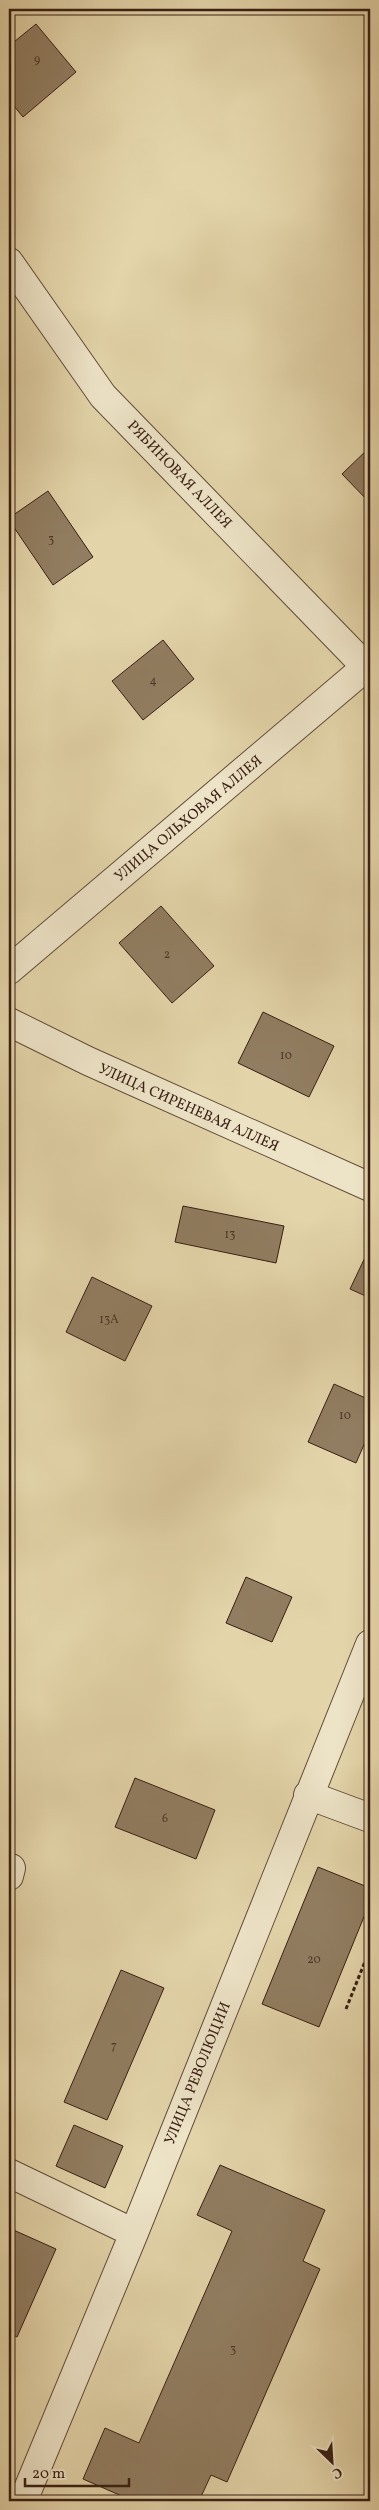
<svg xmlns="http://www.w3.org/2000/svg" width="379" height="2510" viewBox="0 0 379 2510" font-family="Vollkorn,serif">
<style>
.building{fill:#917d61;stroke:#381e14}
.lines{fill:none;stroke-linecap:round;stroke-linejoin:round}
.minor-casing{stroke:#634c39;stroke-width:30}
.path{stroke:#381e14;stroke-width:3;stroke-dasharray:4 2.5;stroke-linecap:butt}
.minor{stroke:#ede3c7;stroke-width:28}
.labels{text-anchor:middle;stroke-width:4;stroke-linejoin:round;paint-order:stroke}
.number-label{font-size:12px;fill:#4e3627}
.street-label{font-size:15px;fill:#381e14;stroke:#ede3c7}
</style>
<rect width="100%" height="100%" fill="#e3d4a9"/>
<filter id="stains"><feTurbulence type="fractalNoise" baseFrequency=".004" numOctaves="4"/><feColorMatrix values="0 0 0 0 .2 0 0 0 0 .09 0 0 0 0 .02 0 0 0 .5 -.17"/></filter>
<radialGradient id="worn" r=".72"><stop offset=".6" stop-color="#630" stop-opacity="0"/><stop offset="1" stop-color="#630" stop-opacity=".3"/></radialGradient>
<path class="building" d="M36 24 76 72 23 117 9 100V46Z
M370 447V503L342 474Z
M48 491 93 557 53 585 9 520V518Z
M163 640 194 679 143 720 112 681Z
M161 906 214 966 172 1003 119 943Z
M263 1012 334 1046 309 1097 238 1063Z
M183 1206 284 1226 276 1263 175 1242Z
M369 1249 370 1250V1298L350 1289Z
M92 1277 152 1306 125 1361 66 1332Z
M334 1384 370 1400V1431L356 1463 308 1442Z
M246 1577 292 1597 272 1642 226 1623Z
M135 1778 215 1810 196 1859 115 1827Z
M318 1867 370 1888V1902L319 2027 262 2004Z
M121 1970 164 1988 107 2120 64 2102Z
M74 2125 123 2146 105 2188 56 2166Z
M220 2165 325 2210 303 2261 320 2269 227 2482 211 2475 199 2501H133L83 2479 105 2428 139 2443 232 2231 197 2215Z
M9 2228 56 2249 17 2337 9 2333Z"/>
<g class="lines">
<g class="minor-casing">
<path id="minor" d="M9 262 103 396 370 671
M9 970 366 667
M9 1022 88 1061 370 1187
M308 1795 370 1818
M9 1876 11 1868
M9 2173 134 2233
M23 2501 134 2233 370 1644"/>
</g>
<path class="path" d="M346 2009 370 1949"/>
<use href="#minor" class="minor"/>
</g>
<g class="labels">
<g class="number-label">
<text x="37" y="63">9</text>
<text x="51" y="543">3</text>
<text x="153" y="684">4</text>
<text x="167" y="958">2</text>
<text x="286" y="1059">10</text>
<text x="230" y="1238">13</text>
<text x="109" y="1323">13А</text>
<text x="345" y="1419">10</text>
<text x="165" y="1822">6</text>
<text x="314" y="1963">20</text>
<text x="114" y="2049">7</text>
<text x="233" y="2353">3</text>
</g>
<g class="street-label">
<text transform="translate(180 474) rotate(46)" y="5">РЯБИНОВАЯ АЛЛЕЯ</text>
<text transform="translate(188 818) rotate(-40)" y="5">УЛИЦА ОЛЬХОВАЯ АЛЛЕЯ</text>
<text transform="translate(189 1107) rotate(24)" y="5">УЛИЦА СИРЕНЕВАЯ АЛЛЕЯ</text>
<text transform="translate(197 2073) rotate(-68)" y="5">УЛИЦА РЕВОЛЮЦИИ</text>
</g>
</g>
<rect width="379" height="2510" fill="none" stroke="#e3d4a9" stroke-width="30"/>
<rect x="10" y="10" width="359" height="2490" fill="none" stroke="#381e14" stroke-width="2.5"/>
<rect x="15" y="15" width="349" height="2480" fill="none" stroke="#381e14"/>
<g transform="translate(332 2462) rotate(155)" stroke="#ede3c7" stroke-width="4" paint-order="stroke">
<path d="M0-4L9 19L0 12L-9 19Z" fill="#381e14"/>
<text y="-8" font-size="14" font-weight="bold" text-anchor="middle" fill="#381e14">С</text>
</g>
<path d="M25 2478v8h104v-8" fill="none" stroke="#381e14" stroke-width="2.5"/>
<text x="32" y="2478" font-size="15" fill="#381e14" stroke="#ede3c7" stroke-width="4" paint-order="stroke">20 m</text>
<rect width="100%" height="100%" filter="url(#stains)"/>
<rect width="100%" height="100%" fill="url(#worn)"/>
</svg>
